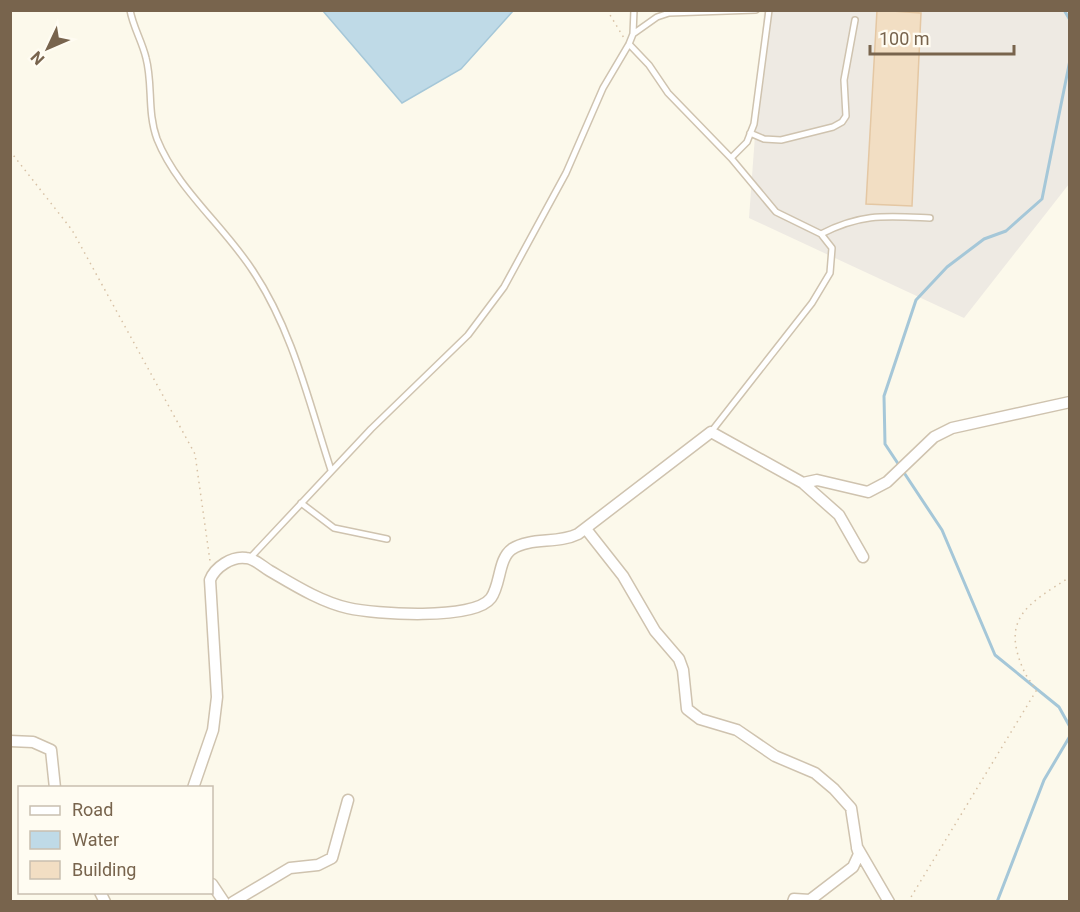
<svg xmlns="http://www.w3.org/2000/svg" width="1080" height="912" viewBox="0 0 1080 912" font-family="Roboto,sans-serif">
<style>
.industrial{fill:#eeeae3}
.water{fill:#bfdae7;stroke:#a5c7d8;stroke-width:1.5}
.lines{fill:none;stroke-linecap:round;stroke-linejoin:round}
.stream{stroke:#a5c7d8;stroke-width:3}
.building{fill:#f2dec3;stroke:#e4c7a3;stroke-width:1.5}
.service-casing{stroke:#cfc3af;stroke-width:8}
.minor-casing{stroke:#cfc3af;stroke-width:13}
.path{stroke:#d7c1a5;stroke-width:1.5;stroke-dasharray:1.5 4.5;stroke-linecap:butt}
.service{stroke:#fff;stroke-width:5}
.minor{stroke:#fff;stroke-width:10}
</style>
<rect width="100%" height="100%" fill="#fcf9eb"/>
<path class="industrial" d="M764 11H1069V184L964 318 749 218Z"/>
<path class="water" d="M323 11H513L461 69 402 103Z"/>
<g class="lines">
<path class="stream" d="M1064 10 1070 20
M1070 60 1042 199 1006 231 984 239 947 267 916 300 884 396 885 444 942 530 995 655 1059 707 1070 727
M997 902 1044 780 1070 736"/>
</g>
<path class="building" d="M877 10 921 13 912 206 866 204Z"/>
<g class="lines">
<g class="service-casing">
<path id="service" d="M130 10C133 27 142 41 146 58 153 84 147 112 157 139 177 189 224 226 253 271 293 331 309 403 331 470
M633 34 657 17 669 13 756 10
M629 44 649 65 668 93 731 158 776 212 821 234 832 248 830 273 812 303 711 432
M750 133 764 139 781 140 833 127 842 122 846 116 844 80 855 20
M731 158 747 142 754 124 769 10
M821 234C862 213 886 216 930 218
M301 503 334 528 387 539
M250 558 371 429 468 335 504 287 566 173 603 88 629 44 633 34 634 10"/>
</g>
<g class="minor-casing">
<path id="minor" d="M804 484 839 515 863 557
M586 529 623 576 655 631 679 659 683 670 687 709 700 719 737 730 775 756 815 773 834 789 851 808 857 847 889 902
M10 741 33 742 51 750 55 788
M193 788 213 730 217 697 210 580C215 567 232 556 246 558 254 558 263 567 270 571 294 585 321 602 348 608 374 614 474 621 491 598 501 584 498 559 512 549 530 537 558 544 578 534L711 432 803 483 817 480 868 492 887 482 934 437 952 428 1070 402
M212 884 224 902
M100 892 105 902
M233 902 290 868 318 865 332 858 348 800
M793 902 794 899 810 900 853 867 859 854 857 848"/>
</g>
<path class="path" d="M607 10 624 38
M10 151 72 230 195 454 210 561
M908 902 1036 691C1033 684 1027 678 1024 671 1000 618 1028 604 1070 577"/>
<use href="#service" class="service"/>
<use href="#minor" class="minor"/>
</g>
<rect width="1080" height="912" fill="none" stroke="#78644d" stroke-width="24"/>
<rect x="18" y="786" width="195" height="108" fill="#fffcf2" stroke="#c9bfb0" stroke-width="1.5"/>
<rect x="30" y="806" width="30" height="9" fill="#ffffff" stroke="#c9bfb0" stroke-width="1.5"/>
<text x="72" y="816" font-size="18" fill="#78644d">Road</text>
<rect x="30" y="831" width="30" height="18" fill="#bfdae7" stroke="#c9bfb0" stroke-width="1.5"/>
<text x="72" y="846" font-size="18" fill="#78644d">Water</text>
<rect x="30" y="861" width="30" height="18" fill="#f2dec3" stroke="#c9bfb0" stroke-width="1.5"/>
<text x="72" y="876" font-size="18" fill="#78644d">Building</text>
<g transform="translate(48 48) rotate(226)" stroke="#fffcf2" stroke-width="4.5" paint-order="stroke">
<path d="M0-4.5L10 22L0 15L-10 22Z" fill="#78644d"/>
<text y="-9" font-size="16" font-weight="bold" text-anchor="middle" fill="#78644d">N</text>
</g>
<path d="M870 45v9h144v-9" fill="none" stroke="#78644d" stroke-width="3"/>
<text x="879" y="45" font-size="18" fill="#78644d" stroke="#fffcf2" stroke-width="4.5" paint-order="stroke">100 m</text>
</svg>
